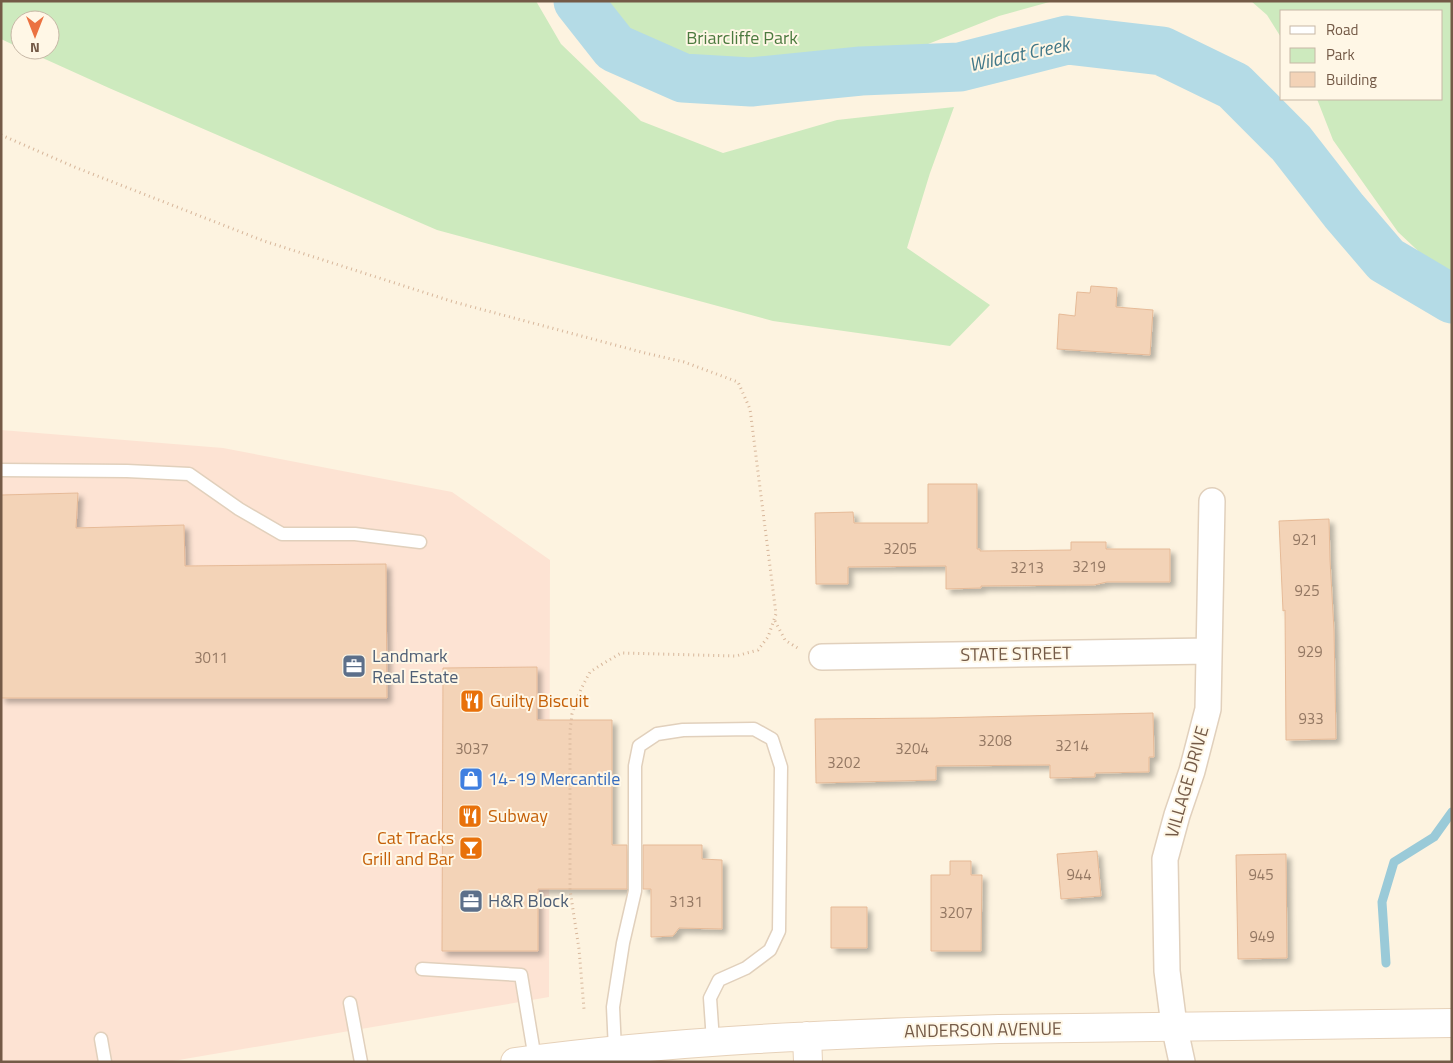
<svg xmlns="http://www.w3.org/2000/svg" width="1453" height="1063" viewBox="0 0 1453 1063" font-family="'Titillium Web',sans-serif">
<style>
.commercial{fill:#fde3d3}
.green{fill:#cdeabe}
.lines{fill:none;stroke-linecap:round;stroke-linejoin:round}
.stream{stroke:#9acad8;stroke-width:9}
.river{stroke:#b4dbe6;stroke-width:49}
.building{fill:#f3d3b7;stroke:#e6ba97;filter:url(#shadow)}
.lane-casing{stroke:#e1d0bc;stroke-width:15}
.street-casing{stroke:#e1d0bc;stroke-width:28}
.secondary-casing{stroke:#e6d1b9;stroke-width:30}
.path{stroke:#d7b69a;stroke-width:3;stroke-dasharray:1 4;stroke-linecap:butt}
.lane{stroke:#fff;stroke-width:12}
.street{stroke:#fff;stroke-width:25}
.secondary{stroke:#fff;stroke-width:28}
.labels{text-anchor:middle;stroke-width:4;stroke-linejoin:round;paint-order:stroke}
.number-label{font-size:15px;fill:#947863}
.park-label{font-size:18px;fill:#4c7a3f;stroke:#fff7e6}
.street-label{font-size:18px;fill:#745a47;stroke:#fff7e6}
.service-label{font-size:18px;fill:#4e5e75;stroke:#fff7e6;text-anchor:start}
.food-label{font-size:18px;fill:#c56008;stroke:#fff7e6;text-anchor:start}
.shop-label{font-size:18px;fill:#366cbe;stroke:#fff7e6;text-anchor:start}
.water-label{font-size:19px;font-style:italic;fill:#407788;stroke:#fff7e6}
</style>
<defs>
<filter id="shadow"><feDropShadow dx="4.5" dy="4.5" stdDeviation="2.5" flood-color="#0004"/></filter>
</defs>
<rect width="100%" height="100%" fill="#fdf3e0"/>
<path class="commercial" d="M1 430 223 448 452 492 550 560 549 997 167 1062H1Z"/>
<path class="green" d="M1 1H536L561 44 641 121 723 153 837 120 954 107 930 173 907 248 990 305 950 346 773 321 437 230 109 88 25 50H50V20H20V48L1 39Z
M605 1H1053L999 16 923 46 853 48 813 57 812 65 742 76 688 59 626 28Z
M1251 1H1452V280L1447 278 1398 232 1333 140 1317 99H1442V11H1282V39L1267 15Z"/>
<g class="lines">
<path class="stream" d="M1386 963 1382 902 1394 862 1434 837 1452 812"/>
<path class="river" d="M578 1 615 48 683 78 751 82 861 71 960 67 1067 40 1162 51 1234 86 1291 143 1344 211 1386 260 1452 299"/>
</g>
<path class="building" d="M1091 286 1117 288 1116 307 1153 310 1150 355 1057 349 1059 314 1075 316 1077 292 1090 293Z
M928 484H977V549H980V551L1071 550V542H1106V549H1170V582H1107L1094 585 981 586V588L946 589V566L848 567V584H816L815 513 853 512 854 523H928Z
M78 493 76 528 184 525 185 566 386 564 387 698H1V495Z
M1329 519 1330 560 1334 630 1336 739 1286 740 1285 610 1283 611 1279 521Z
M537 667V720H612V845H627V889H538V951H442L443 668Z
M1153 713 1154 757H1149V772L1095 773V777L1050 778V765L936 766V780L816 783 815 719 935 718Z
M643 845H702V859L722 860V929L679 928 673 936 651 937V889H643Z
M1097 851 1101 896 1061 899 1057 854Z
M1286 854 1287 958 1238 959 1236 855Z
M950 861H971V875H982L981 951H931V875H950Z
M831 907H867V948H831Z"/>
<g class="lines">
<g class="lane-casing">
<path id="lane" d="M1 470 127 471 189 474 239 509 282 534H355L420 542
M422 969 521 975 535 1059
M350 1003 361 1062
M101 1039 105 1062
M615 1050 613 1007 623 943 635 891V766L639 746 657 734 683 730 754 729 772 739 781 767 779 931 770 950 746 968 719 980 710 998 713 1041"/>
</g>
<g class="street-casing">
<path id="street" d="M822 657 1209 651
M1182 1062 1174 1025 1167 971 1165 859 1177 815 1192 771 1208 709 1212 501"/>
</g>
<g class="secondary-casing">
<path id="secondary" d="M807 1036 808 1062
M515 1062C676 1040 837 1034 999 1029 1150 1026 1301 1024 1452 1023"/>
</g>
<path class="path" d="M1 135 77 168 264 241 454 302 645 353 684 362 738 382 750 409 776 614 768 637 758 650 736 656 621 653 604 663 590 672 581 689 572 714 570 731V890L579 949 584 1009
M775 621 785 640 799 649"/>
<use href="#lane" class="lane"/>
<use href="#street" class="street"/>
<use href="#secondary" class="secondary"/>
</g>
<defs>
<g id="office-square" transform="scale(1.25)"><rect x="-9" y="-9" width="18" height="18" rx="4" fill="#5c6f8a" stroke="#fff7e6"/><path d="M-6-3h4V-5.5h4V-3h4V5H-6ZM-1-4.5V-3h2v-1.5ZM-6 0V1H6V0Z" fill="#fff"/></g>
<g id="restaurant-square" transform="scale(1.25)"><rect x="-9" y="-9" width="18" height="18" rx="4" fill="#e8710a" stroke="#fff7e6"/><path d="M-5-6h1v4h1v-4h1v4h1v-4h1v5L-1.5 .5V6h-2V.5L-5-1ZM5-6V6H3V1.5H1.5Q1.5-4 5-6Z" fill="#fff"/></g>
<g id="shop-square" transform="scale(1.25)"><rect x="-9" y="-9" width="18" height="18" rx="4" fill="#3f7fe0" stroke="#fff7e6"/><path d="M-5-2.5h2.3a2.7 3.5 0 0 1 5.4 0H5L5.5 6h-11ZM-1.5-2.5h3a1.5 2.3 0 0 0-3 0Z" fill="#fff"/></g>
<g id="bar-square" transform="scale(1.25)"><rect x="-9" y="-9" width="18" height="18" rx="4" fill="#e8710a" stroke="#fff7e6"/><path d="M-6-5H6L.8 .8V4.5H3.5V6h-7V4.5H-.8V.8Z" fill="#fff"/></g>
</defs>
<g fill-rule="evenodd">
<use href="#office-square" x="354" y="666"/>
<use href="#restaurant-square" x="472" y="701"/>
<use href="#shop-square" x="471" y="779"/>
<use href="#restaurant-square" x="470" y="816"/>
<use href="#bar-square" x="471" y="848"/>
<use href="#office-square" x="471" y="901"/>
</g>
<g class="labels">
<g class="number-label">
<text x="1305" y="545">921</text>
<text x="900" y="554">3205</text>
<text x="1089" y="572">3219</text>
<text x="1027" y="573">3213</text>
<text x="1307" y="596">925</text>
<text x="1310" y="657">929</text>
<text x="211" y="663">3011</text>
<text x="1311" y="724">933</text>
<text x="995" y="746">3208</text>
<text x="1072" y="751">3214</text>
<text x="472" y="754">3037</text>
<text x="912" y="754">3204</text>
<text x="844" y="768">3202</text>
<text x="1079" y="880">944</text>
<text x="1261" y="880">945</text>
<text x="686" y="907">3131</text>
<text x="956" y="918">3207</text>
<text x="1262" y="942">949</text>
</g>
<g class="park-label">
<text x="742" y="44">Briarcliffe Park</text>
</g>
<g class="street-label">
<text transform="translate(1016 654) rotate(-1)" y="6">STATE STREET</text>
<text transform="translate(1187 782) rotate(-74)" y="6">VILLAGE DRIVE</text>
<text transform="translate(983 1030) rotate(-1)" y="6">ANDERSON AVENUE</text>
</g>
<g class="service-label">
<text x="372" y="662">Landmark<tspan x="372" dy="21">Real Estate</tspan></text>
<text x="488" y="907">H&amp;R Block</text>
</g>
<g class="food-label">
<text x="490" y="707">Guilty Biscuit</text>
<text x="488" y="822">Subway</text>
<text x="454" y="844" text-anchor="end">Cat Tracks<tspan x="454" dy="21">Grill and Bar</tspan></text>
</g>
<g class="shop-label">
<text x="488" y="785">14-19 Mercantile</text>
</g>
<g class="water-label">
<text transform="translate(1019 54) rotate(-12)" y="7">Wildcat Creek</text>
</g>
</g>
<rect width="1453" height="1063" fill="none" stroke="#745a47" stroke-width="5"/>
<rect x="1280" y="10" width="162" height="90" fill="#fff7e6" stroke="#c7b8a6"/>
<rect x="1290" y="26" width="25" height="8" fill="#ffffff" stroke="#c7b8a6"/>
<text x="1326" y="35" font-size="15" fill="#745a47">Road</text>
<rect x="1290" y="48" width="25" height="15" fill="#cdeabe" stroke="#c7b8a6"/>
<text x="1326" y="60" font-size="15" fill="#745a47">Park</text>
<rect x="1290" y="72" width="25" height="15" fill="#f3d3b7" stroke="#c7b8a6"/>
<text x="1326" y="85" font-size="15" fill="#745a47">Building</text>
<g transform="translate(35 35) rotate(180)"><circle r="24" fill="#fff7e6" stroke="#c7b8a6"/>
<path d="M0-4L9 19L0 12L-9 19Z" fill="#eb7241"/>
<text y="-8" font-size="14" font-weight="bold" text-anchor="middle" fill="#745a47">N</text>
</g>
</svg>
